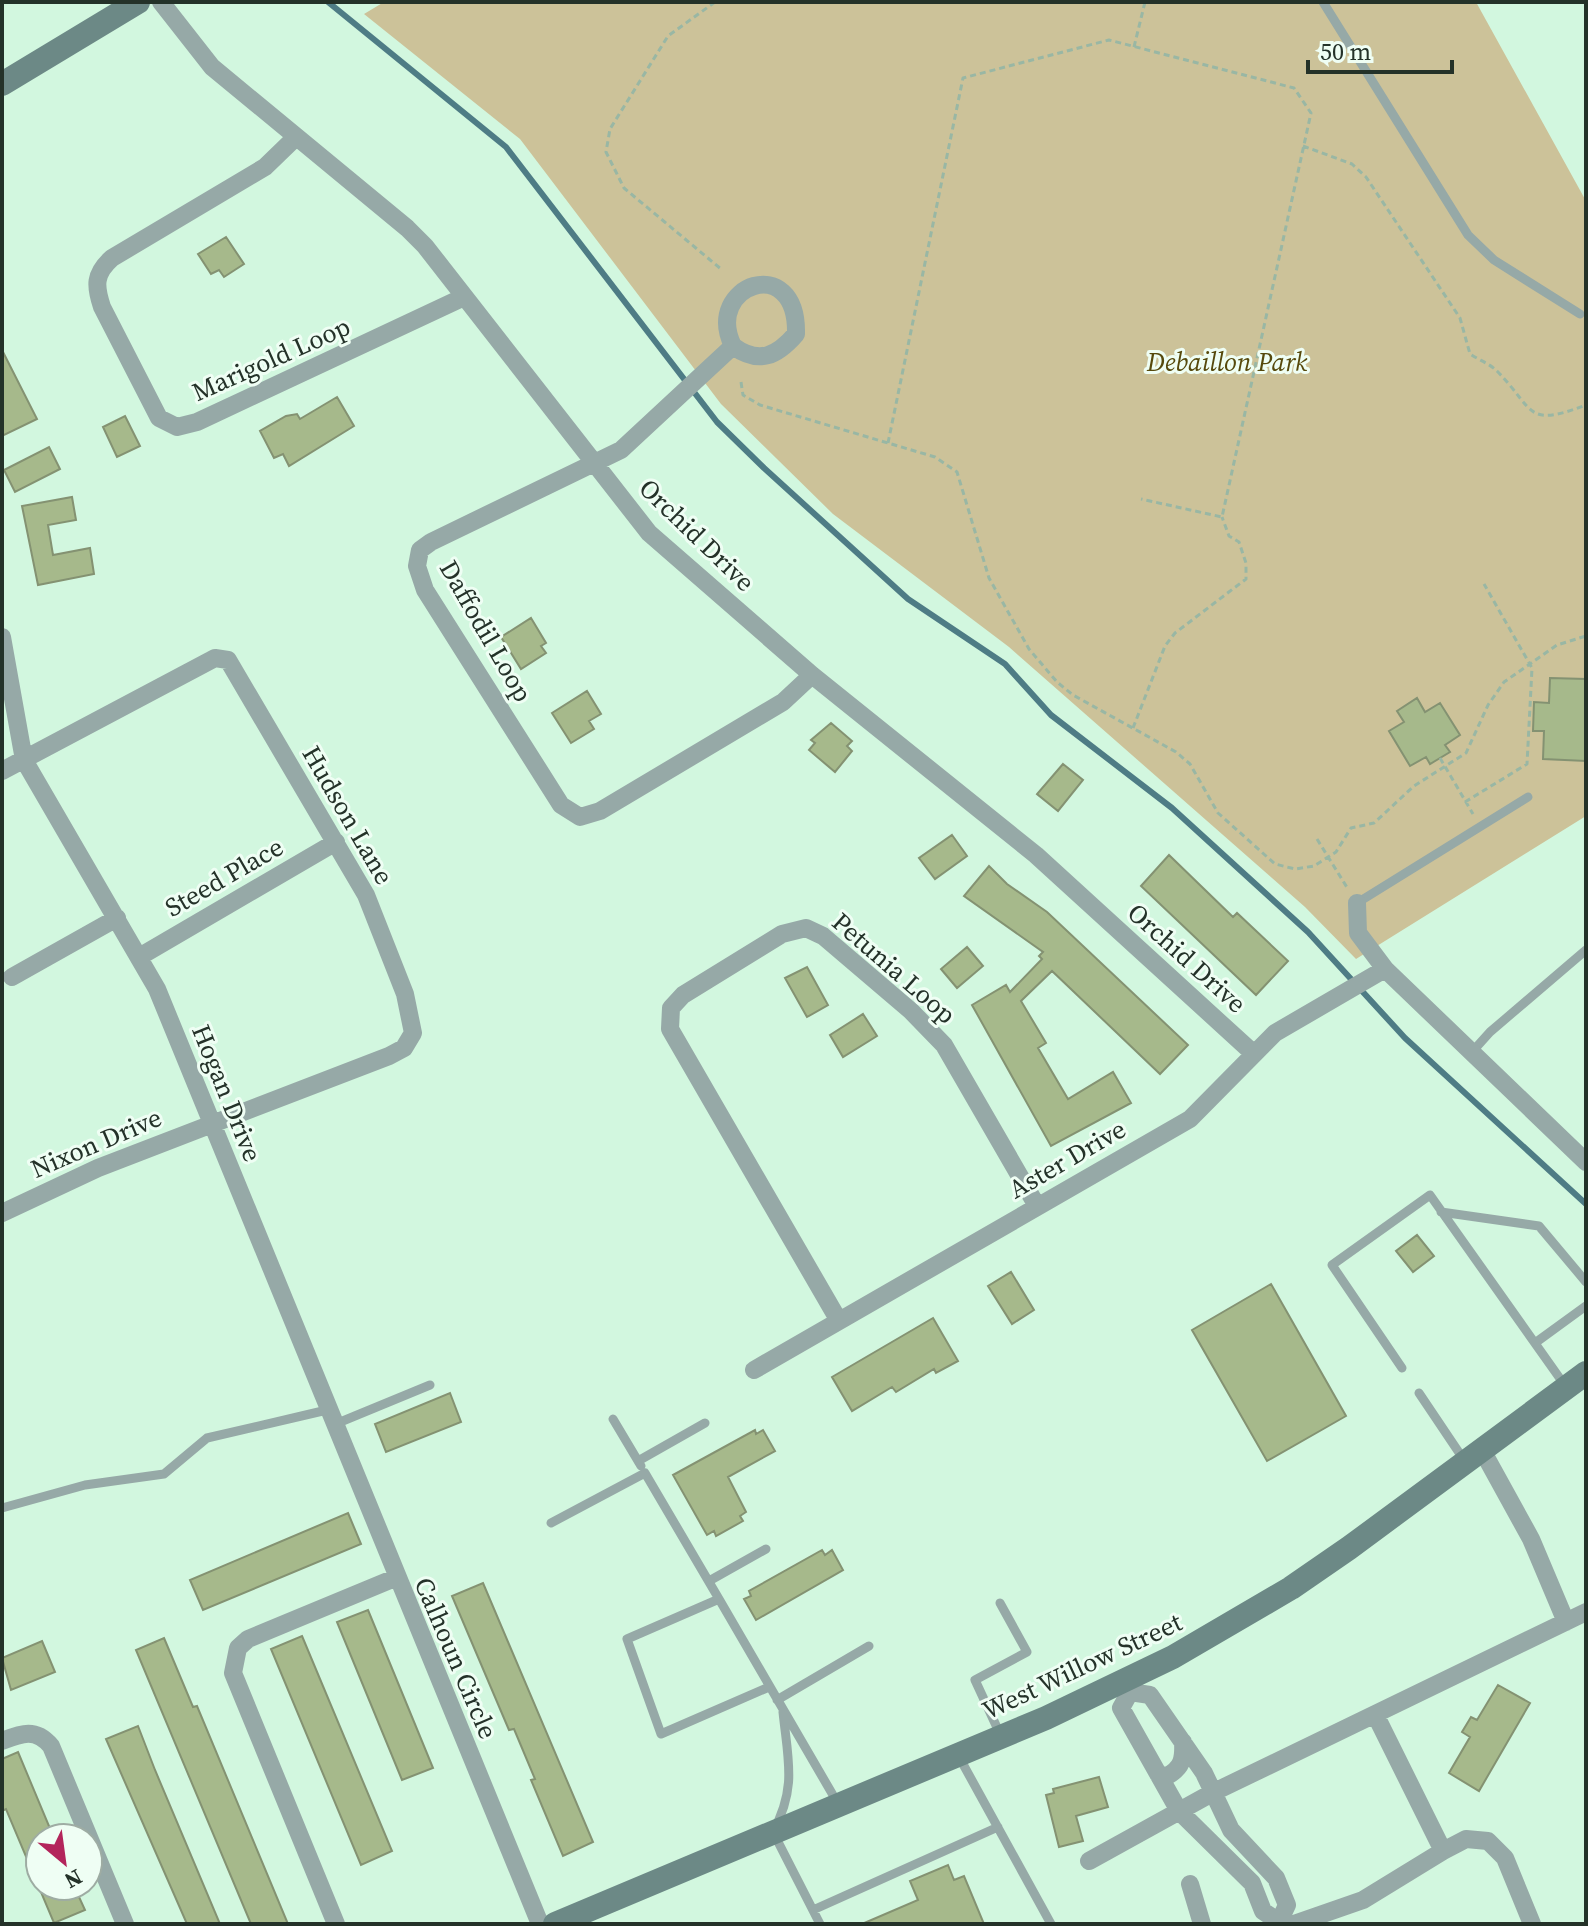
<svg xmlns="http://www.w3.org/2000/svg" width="1588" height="1926" viewBox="0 0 1588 1926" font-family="'Source Serif 4',serif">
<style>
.green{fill:#ccc299}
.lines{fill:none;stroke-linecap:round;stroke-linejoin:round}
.stream{stroke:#4e7c85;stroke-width:6}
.building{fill:#a6b98b;stroke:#849272;stroke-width:2}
.path{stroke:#99b7a4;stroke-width:3;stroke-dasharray:6 4;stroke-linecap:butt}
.lane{stroke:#96a9a7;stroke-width:9}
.street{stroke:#96a9a7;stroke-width:18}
.secondary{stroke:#6c8986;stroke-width:24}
.labels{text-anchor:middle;stroke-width:6;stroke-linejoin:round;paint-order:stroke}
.street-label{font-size:26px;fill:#243229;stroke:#effef4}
.park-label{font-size:26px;font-style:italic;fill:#56490c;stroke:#effef4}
</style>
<rect width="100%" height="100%" fill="#d2f7df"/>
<path class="green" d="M384 2H1476L1586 201V816L1356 959 1305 907 1009 647 833 514 721 404 520 139 364 14Z"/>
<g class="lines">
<path class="stream" d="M328 2 506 147 717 422 764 468 908 599 1005 664 1051 715 1172 808 1308 932 1405 1038 1586 1204"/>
</g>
<path class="building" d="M226 237 244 264 224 277 219 270 211 274 198 254Z
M2 350 37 419 2 436Z
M337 397 354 426 289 466 283 454 274 458 260 431 286 416 297 414 300 419Z
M125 416 140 446 117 457 103 427Z
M49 447 60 469 15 492 4 470Z
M72 497 76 520 48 525 53 555 90 548 94 574 38 585 22 506Z
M531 618 546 643 541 646 546 653 521 669 501 637Z
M1550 678 1586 679V761L1543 759 1544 731H1533L1534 702 1549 703Z
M587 691 601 714 589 721 594 729 571 743 552 713Z
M1417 698 1425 712 1440 703 1460 735 1445 745 1450 752 1430 764 1426 757 1410 766 1389 731 1404 722 1397 711Z
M831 723 852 741 847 746 852 751 835 772 809 750 815 743 811 740Z
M1063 764 1083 780 1058 811 1037 794Z
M952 835 967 856 935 879 919 858Z
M1169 855 1233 917 1237 913 1288 961 1256 995 1141 886Z
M989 866 1007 884 1047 912 1188 1045 1160 1074 1052 971 1021 1001 1046 1043 1038 1048 1068 1099 1113 1072 1131 1103 1051 1146 972 1005 1006 985 1010 992 1042 959 1039 956 1043 952 964 896Z
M967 947 983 966 957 988 941 969Z
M807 967 828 1005 807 1017 785 978Z
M863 1014 877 1036 843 1057 830 1035Z
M1417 1235 1434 1256 1413 1272 1396 1251Z
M1011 1272 1034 1310 1012 1324 988 1286Z
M1271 1284 1346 1416 1267 1461 1192 1330Z
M933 1318 958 1361 936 1373 934 1369 896 1392 892 1387 852 1411 832 1377Z
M450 1393 461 1422 386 1452 375 1424Z
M755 1430 756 1434 763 1430 775 1451 728 1477 746 1512 740 1516 743 1521 716 1536 714 1531 707 1535 673 1475Z
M348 1513 361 1544 203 1610 190 1580Z
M822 1550 825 1555 832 1550 843 1570 756 1620 744 1599 751 1596 749 1591Z
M483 1583 593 1842 563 1856 531 1780 535 1779 514 1729 509 1730 452 1596Z
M368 1610 433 1768 402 1780 337 1622Z
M302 1636 392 1851 361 1865 271 1649Z
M164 1638 193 1707 197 1706 288 1924H251L136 1650Z
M42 1641 55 1672 11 1690 2 1658Z
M1498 1685 1530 1703 1479 1791 1449 1773 1470 1737 1462 1732 1471 1717 1477 1720Z
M138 1726 155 1770 220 1924H187L106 1739Z
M18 1752 54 1838H40V1886H74L85 1910 54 1923 6 1809 2 1811V1759Z
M1099 1777 1108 1807 1076 1816 1083 1841 1059 1847 1046 1795 1054 1793 1053 1789Z
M948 1865 954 1880 964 1876 984 1924H862L918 1900 910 1881Z"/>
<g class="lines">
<path class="path" d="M715 2 668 36 610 129 606 152 624 188 721 269
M1134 47 1145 2
M1303 146 1352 164 1366 177 1460 318 1470 354C1479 360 1490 364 1497 371 1536 411 1525 428 1586 405
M741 382 743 395 760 405 935 457 957 472 989 578 1029 649 1057 682 1073 695 1176 752 1190 764 1218 813 1275 864 1295 869 1314 866 1336 852 1351 828 1374 823 1414 786 1466 753 1488 705 1504 682 1557 645 1586 636
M888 443 963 78 1109 40 1294 88 1311 113 1222 517 1141 499
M1133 728 1165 646 1175 633 1246 579V563L1239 542 1229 536 1222 517
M1440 758 1473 814
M1465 802 1527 764 1532 668 1484 584
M1317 839 1348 889"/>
<path class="lane" d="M1323 2 1468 235 1494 260 1580 314
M1357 903 1528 797
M1472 1052 1490 1032 1586 950
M1441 1212 1539 1226 1586 1282
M1535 1343 1586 1306
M1402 1368 1332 1265 1430 1195 1566 1387
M1419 1393 1464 1460
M613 1419 641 1466
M333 1425 430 1385
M638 1461 705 1423
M2 1508 85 1485 164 1474 207 1438 327 1410
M551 1523 645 1473 719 1599
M709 1581 766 1549
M1000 1603 1027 1652 975 1680 1000 1734
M769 1687 661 1734 627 1639 719 1599 837 1802
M777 1700 869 1646
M783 1712C788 1761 797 1787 773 1832L820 1924
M958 1755 1051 1924
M813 1910 998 1827"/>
<path class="street" d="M161 2 212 67 407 228 425 246 649 533 812 675 1036 855 1253 1053
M296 137 265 167 112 258C94 274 95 286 102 307L159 418 177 427 197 422 464 297
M733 346C703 285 798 251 796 334 777 356 759 365 733 346L621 450 431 542 420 550 417 566 425 590 561 805 580 817 600 811 783 702 812 675
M2 637 24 760 157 989 540 1924
M2 771 215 658 228 660 366 895 405 994 413 1033 404 1048 389 1056 98 1168 2 1213
M1357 903 1358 933 1385 969 1586 1162
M139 957 336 842
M12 977 117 918
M839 1321 670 1029 671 1008 683 995 782 934 806 928 823 936 911 1011 944 1045 1037 1206
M754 1370 1190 1119 1275 1033 1385 969
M1482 1450 1531 1539 1566 1622
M1130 1692 1150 1695 1204 1773 1231 1830 1276 1878 1287 1905 1279 1922 1263 1911 1252 1883 1179 1811 1121 1708Z
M2 1741C22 1733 36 1728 51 1746L125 1924
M1158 1774 1167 1776C1182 1768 1184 1759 1183 1742
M1443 1851 1466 1839 1488 1841 1505 1858 1532 1924
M1089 1861 1212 1793 1586 1612
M1190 1884 1202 1924
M336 1924 233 1673 238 1648 248 1639 395 1578
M1294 1924 1363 1900 1443 1851 1375 1714"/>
<path class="secondary" d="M2 84 138 2
M555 1924 1046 1718 1173 1657 1291 1588 1349 1548 1586 1373"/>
</g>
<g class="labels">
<g class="street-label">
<text transform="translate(271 359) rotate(-24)" y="9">Marigold Loop</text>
<text transform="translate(697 535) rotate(44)" y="9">Orchid Drive</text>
<text transform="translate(486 631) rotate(60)" y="9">Daffodil Loop</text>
<text transform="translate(348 815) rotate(60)" y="9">Hudson Lane</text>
<text transform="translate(224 877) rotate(-30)" y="9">Steed Place</text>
<text transform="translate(1187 958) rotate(42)" y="9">Orchid Drive</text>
<text transform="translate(894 968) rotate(41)" y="9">Petunia Loop</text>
<text transform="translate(227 1093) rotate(68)" y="9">Hogan Drive</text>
<text transform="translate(96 1143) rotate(-23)" y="9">Nixon Drive</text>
<text transform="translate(1067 1159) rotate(-30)" y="9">Aster Drive</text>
<text transform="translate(456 1658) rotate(67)" y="9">Calhoun Circle</text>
<text transform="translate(1082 1666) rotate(-25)" y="9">West Willow Street</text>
</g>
<g class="park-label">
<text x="1227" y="371">Debaillon Park</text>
</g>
</g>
<rect width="1588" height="1926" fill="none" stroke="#243229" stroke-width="8"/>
<g transform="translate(64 1862) rotate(151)"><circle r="38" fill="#effef4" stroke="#9eaca3" stroke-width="2"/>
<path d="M0-6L14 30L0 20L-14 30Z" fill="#b3255b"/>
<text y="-12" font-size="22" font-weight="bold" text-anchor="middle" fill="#243229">N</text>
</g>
<path d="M1308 60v12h144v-12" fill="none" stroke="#243229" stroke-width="4"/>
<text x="1320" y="60" font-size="24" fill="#243229" stroke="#effef4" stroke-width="6" paint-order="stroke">50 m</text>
</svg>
